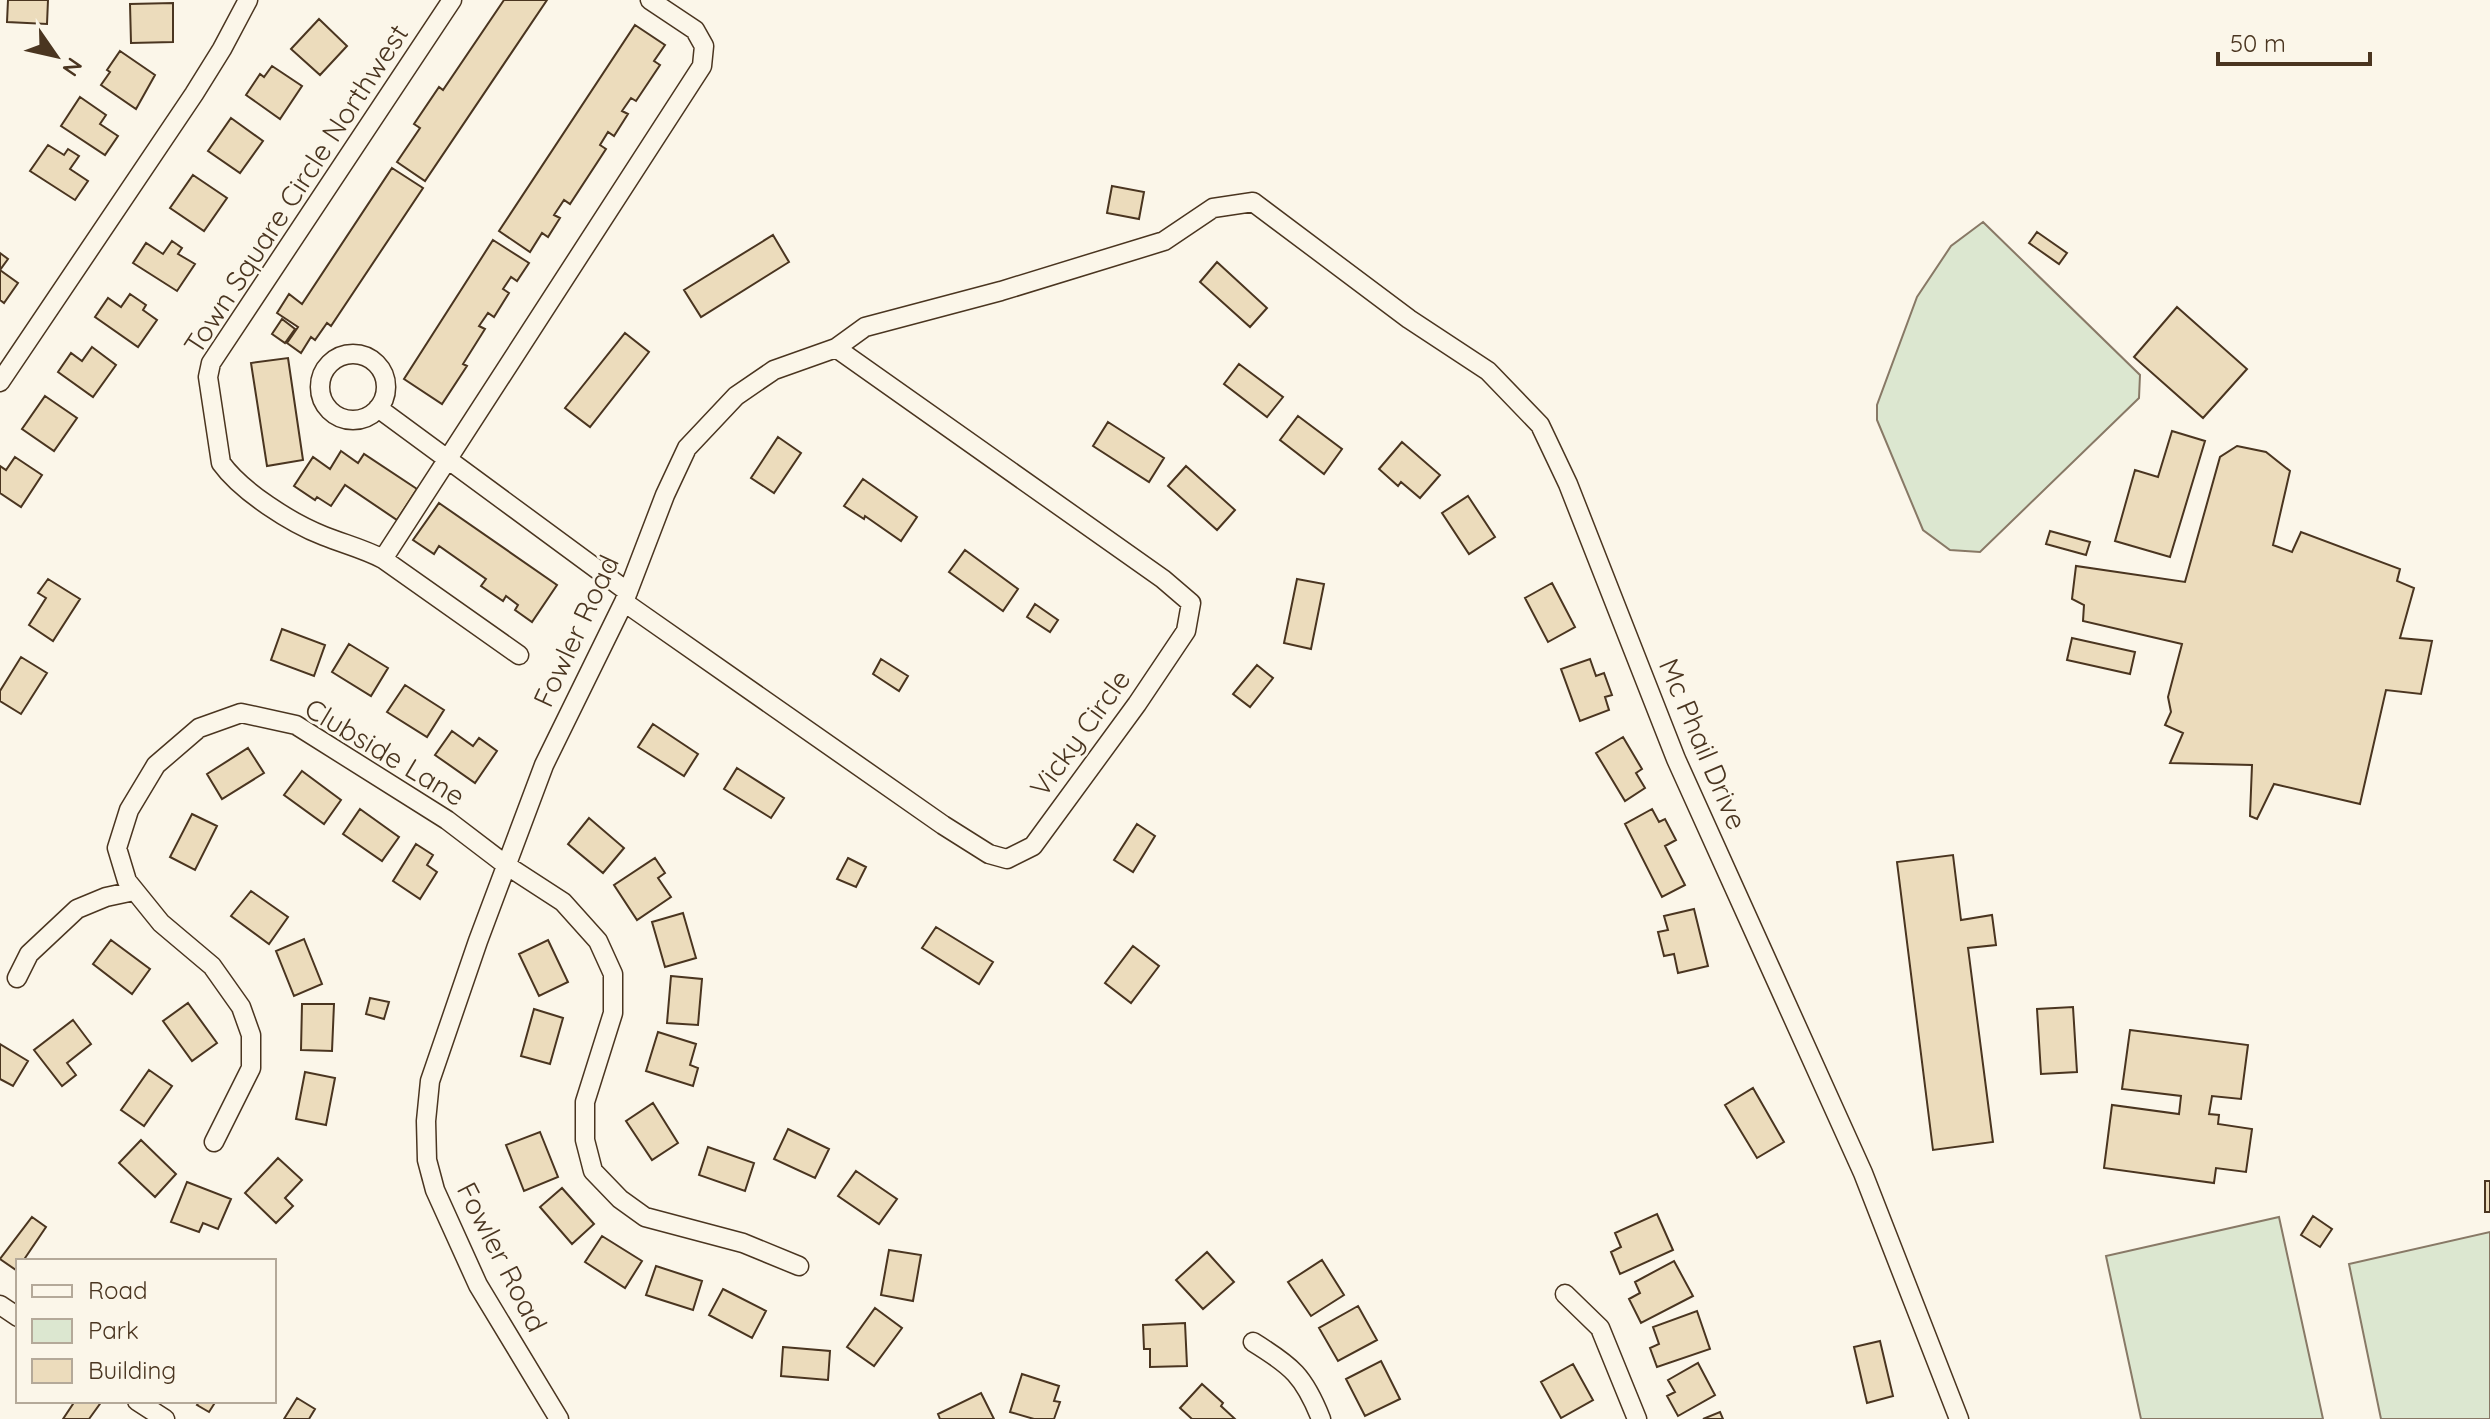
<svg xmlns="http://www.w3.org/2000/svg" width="2490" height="1419" viewBox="0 0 2490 1419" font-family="Quicksand,sans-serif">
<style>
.green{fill:#dce7d0;stroke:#887966;stroke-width:2}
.building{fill:#ecdcbc;stroke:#4a3520;stroke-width:2}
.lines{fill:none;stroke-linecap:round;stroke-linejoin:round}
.street-casing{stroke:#4a3520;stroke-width:21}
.street{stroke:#fbf6e9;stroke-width:18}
.labels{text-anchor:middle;stroke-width:6;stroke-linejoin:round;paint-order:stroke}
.street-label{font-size:28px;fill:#4a3520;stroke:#fbf6e9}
</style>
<rect width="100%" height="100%" fill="#fbf6e9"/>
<path class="green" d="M1983 222 2140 375 2139 398 1980 552 1950 550 1923 530 1877 420V405L1917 297 1951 246Z
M2279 1217 2323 1419H2141L2106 1256Z
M2490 1232V1419H2381L2349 1264Z"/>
<path class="building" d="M8 0H48L47 24 7 22Z
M504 0H547L425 181 397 162 420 128 414 124 439 87 443 90Z
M173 3V42L131 43 130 4Z
M319 19 347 46 320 75 291 49Z
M635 25 665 45 654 61 660 65 636 101 631 98 622 111 628 114 614 136 608 132 600 145 606 149 570 204 564 200 554 215 560 218 548 237 542 233 530 252 499 231Z
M120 51 155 75 136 109 101 85 110 72 107 70Z
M272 66 302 86 280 119 246 95 260 74 264 77Z
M80 97 106 115 100 124 118 136 105 155 61 126Z
M231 118 263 141 240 173 208 151Z
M48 145 64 155 68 149 79 156 70 169 88 181 75 200 30 171Z
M392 168 423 188 331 326 327 323 315 340 311 337 301 353 287 343 298 327 277 313 289 294 302 304Z
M193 175 227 198 204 231 170 208Z
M1112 186 1144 192 1139 219 1107 213Z
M2037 232 2067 253 2059 264 2029 243Z
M773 235 789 262 701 317 684 290Z
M493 240 529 263 517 281 511 277 503 289 509 293 494 317 488 313 479 326 485 329 463 364 467 366 442 404 404 379Z
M172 241 182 248 178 254 195 264 177 291 133 263 146 243 163 254Z
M0 253 8 259 0 270Z
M1217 262 1267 308 1250 327 1200 282Z
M0 270 18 283 4 303 0 300Z
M130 294 146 305 143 310 157 320 138 347 95 317 108 298 121 307Z
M2177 307 2247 369 2203 418 2134 357Z
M282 319 295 329 285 343 272 334Z
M625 333 649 352 590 427 565 408Z
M92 347 116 365 93 397 58 372 71 353 82 361Z
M288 358 303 460 267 466 251 363Z
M1239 364 1283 397 1267 417 1224 384Z
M45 396 77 418 54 451 22 429Z
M1298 416 1342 449 1324 474 1280 440Z
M1108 422 1164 458 1149 482 1093 446Z
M2172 431 2205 441 2170 557 2115 541 2135 470 2158 477Z
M778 437 801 453 774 493 751 478Z
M1402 442 1440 475 1420 498 1401 482 1398 486 1379 469Z
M2237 446 2266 452 2290 471 2273 545 2292 552 2301 532 2400 569 2397 581 2414 588 2400 638 2432 641 2421 694 2386 690 2360 804 2274 784 2257 819 2250 816 2252 765 2170 763 2183 733 2165 725 2171 712 2168 697 2182 644 2083 621 2084 605 2072 599 2076 566 2185 582 2220 457Z
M341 451 358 463 364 454 417 489 397 520 345 485 331 506 317 497 315 500 294 486 313 457 330 469Z
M15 457 42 475 21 507 0 493V466L6 470Z
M1186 466 1235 510 1217 530 1168 486Z
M863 479 917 517 901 541 865 516 864 519 844 506Z
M1468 496 1495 537 1469 554 1442 513Z
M439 503 557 585 532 622 515 610 518 605 506 596 503 601 481 586 486 579 439 546 434 554 413 540Z
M2050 531 2090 542 2086 555 2046 544Z
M965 550 1018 589 1003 611 949 572Z
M48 579 80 599 53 641 29 625 46 598 38 593Z
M1297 579 1324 584 1311 649 1284 643Z
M1552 583 1575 627 1548 642 1525 598Z
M1035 604 1058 620 1050 632 1027 617Z
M282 629 325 645 314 676 271 660Z
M2072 638 2135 652 2130 674 2067 660Z
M349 644 388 668 371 696 332 672Z
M21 657 47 673 21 714 0 701V691Z
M881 659 908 676 899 691 873 674Z
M1590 659 1596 676 1604 673 1612 695 1605 697 1609 710 1580 721 1561 669Z
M1257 665 1273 678 1250 707 1233 694Z
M405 685 444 710 427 737 387 712Z
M653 724 698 754 684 776 638 747Z
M452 731 473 746 479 738 497 751 475 783 435 755Z
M1623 737 1642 769 1636 773 1645 788 1625 801 1596 753Z
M248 748 264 773 222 799 207 774Z
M737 768 784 798 771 818 724 789Z
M302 771 341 800 324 824 284 795Z
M360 809 399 837 382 861 343 834Z
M1652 809 1659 822 1665 819 1676 840 1665 846 1685 885 1662 897 1625 824Z
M192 814 217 826 195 870 170 857Z
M589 818 624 848 603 873 568 844Z
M1137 824 1155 836 1133 872 1114 860Z
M416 844 433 855 427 865 437 872 420 899 393 881Z
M1953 855 1961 920 1992 915 1996 945 1968 948 1993 1142 1933 1150 1897 862Z
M655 858 665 873 658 878 671 897 637 920 614 885Z
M848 858 866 867 856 887 837 879Z
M251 891 288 917 269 944 231 916Z
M1694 909 1708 966 1678 973 1674 954 1664 956 1658 932 1668 930 1664 916Z
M683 913 696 958 665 967 652 922Z
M936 927 993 962 979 984 922 948Z
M304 939 322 984 294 996 276 951Z
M111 940 150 969 132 994 93 964Z
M548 940 568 982 539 996 519 954Z
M1133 946 1159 966 1131 1003 1105 983Z
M671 976 702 979 698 1025 667 1023Z
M370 998 389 1002 384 1019 366 1014Z
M188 1003 217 1043 192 1061 163 1021Z
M302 1004H334L332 1051 301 1050Z
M2073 1007 2077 1072 2041 1074 2037 1009Z
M534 1009 563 1018 550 1064 521 1056Z
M73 1020 91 1044 67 1063 76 1075 62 1086 34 1050Z
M2130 1030 2248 1045 2241 1099 2212 1096 2209 1114 2219 1115 2218 1124 2252 1129 2246 1172 2216 1168 2214 1183 2104 1168 2112 1105 2179 1114 2181 1096 2122 1089Z
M658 1032 696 1044 690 1065 698 1068 693 1086 646 1071Z
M0 1044 28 1061 13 1086 0 1079Z
M149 1070 172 1086 144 1126 121 1110Z
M305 1072 335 1078 326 1125 296 1119Z
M1753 1088 1784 1142 1757 1158 1725 1105Z
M653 1103 678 1143 652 1160 626 1121Z
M788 1129 829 1149 815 1178 774 1159Z
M540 1132 558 1177 524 1191 506 1145Z
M141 1140 176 1174 155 1197 119 1163Z
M708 1147 754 1163 745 1191 699 1175Z
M278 1158 302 1180 285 1198 293 1206 276 1223 245 1193Z
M856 1171 897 1199 879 1224 838 1196Z
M2485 1181H2490V1212H2485Z
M187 1182 231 1199 218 1229 203 1223 199 1232 171 1222Z
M562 1188 594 1224 572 1244 540 1207Z
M1657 1214 1673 1250 1620 1274 1611 1252 1621 1247 1615 1233Z
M2313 1216 2332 1229 2320 1247 2301 1235Z
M32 1217 46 1227 23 1261H18L16 1270 0 1259Z
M602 1236 642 1261 625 1288 585 1262Z
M889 1250 921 1255 913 1301 881 1295Z
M1207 1252 1234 1282 1203 1309 1176 1280Z
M1322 1260 1344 1295 1311 1316 1288 1282Z
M1674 1261 1693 1296 1641 1323 1629 1299 1640 1293 1635 1282Z
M656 1266 702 1281 693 1310 646 1295Z
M723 1289 766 1311 752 1338 709 1315Z
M1358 1306 1377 1340 1338 1361 1319 1328Z
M875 1308 902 1328 874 1366 847 1347Z
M1697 1311 1710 1349 1657 1367 1650 1348 1659 1344 1653 1327Z
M1185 1323 1187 1366 1150 1367V1349H1144L1143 1325Z
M1880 1341 1893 1396 1867 1403 1854 1347Z
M783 1347 830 1351 828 1380 781 1376Z
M1381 1361 1400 1399 1365 1416 1346 1379Z
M1698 1363 1715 1395 1678 1416 1667 1396 1675 1392 1668 1380Z
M1573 1364 1593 1400 1561 1418 1541 1382Z
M1022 1374 1059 1386 1054 1401 1060 1402 1054 1419H1034L1010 1412Z
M1202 1384 1223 1403 1221 1406 1235 1419H1192L1180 1408Z
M981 1393 994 1419H940L938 1414Z
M297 1398 315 1409 309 1419H284Z
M75 1401H102L89 1419H63Z
M200 1401H216L209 1412 197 1405Z
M1720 1412 1723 1419H1703Z"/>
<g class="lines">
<g class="street-casing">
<path id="street" d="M452 0 211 363 208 377 221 463C242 492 291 523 324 536 344 544 364 549 383 559L519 655
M320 387a33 33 0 1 1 66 0a33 33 0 1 1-66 0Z
M0 382 194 94 222 49 248 0
M378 408 628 592
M383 559 702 66 704 46 695 30 650 0
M624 602 943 825 989 854 1007 859 1033 846 1137 704 1186 631 1191 603 1163 579 836 348
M17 978 29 954 77 909 106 897 134 891
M214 1142 251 1068V1035L241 1007 212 966 161 923 127 881 117 848 129 810 156 765 199 728 241 713 296 725 447 820 506 865 563 902 598 941 613 974V1013L585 1102V1140L593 1171 620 1199 645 1217 743 1243 799 1266
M1565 1294 1600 1328 1637 1419
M0 1305 18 1317
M1253 1342C1292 1366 1304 1376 1321 1419
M137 1401 165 1419
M559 1419 478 1285 435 1190 427 1160 426 1121 430 1081 478 941 544 765 624 602 665 495 687 448 736 396 774 370 836 348 865 327 1001 291 1164 241 1213 208 1253 202 1409 319 1488 371 1540 425 1568 484 1676 759 1863 1173 1959 1419"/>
</g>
<use href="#street" class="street"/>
</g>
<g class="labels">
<g class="street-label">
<text transform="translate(296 189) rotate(-57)" y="10">Town Square Circle Northwest</text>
<text transform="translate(576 631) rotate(-65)" y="10">Fowler Road</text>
<text transform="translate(1080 733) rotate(-54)" y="10">Vicky Circle</text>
<text transform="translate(1703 744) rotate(67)" y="10">Mc Phail Drive</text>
<text transform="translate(385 752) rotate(31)" y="10">Clubside Lane</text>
<text transform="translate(502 1257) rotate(63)" y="10">Fowler Road</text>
</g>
</g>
<rect x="16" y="1259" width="260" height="144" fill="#fbf6e9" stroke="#b4a999" stroke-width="2"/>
<rect x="32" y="1285" width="40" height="12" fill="#fbf6e9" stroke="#b4a999" stroke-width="2"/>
<text x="88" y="1299" font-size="24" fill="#4a3520">Road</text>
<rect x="32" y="1319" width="40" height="24" fill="#dce7d0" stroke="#b4a999" stroke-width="2"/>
<text x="88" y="1339" font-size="24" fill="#4a3520">Park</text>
<rect x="32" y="1359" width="40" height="24" fill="#ecdcbc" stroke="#b4a999" stroke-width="2"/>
<text x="88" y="1379" font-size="24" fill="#4a3520">Building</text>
<g transform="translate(56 56) rotate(124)" stroke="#fbf6e9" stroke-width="6" paint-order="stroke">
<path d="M0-6L14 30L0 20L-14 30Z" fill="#4a3520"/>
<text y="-12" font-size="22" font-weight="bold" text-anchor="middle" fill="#4a3520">N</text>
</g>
<path d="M2218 52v12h152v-12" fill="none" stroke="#4a3520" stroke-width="4"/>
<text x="2230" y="52" font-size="24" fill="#4a3520" stroke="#fbf6e9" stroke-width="6" paint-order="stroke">50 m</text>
</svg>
